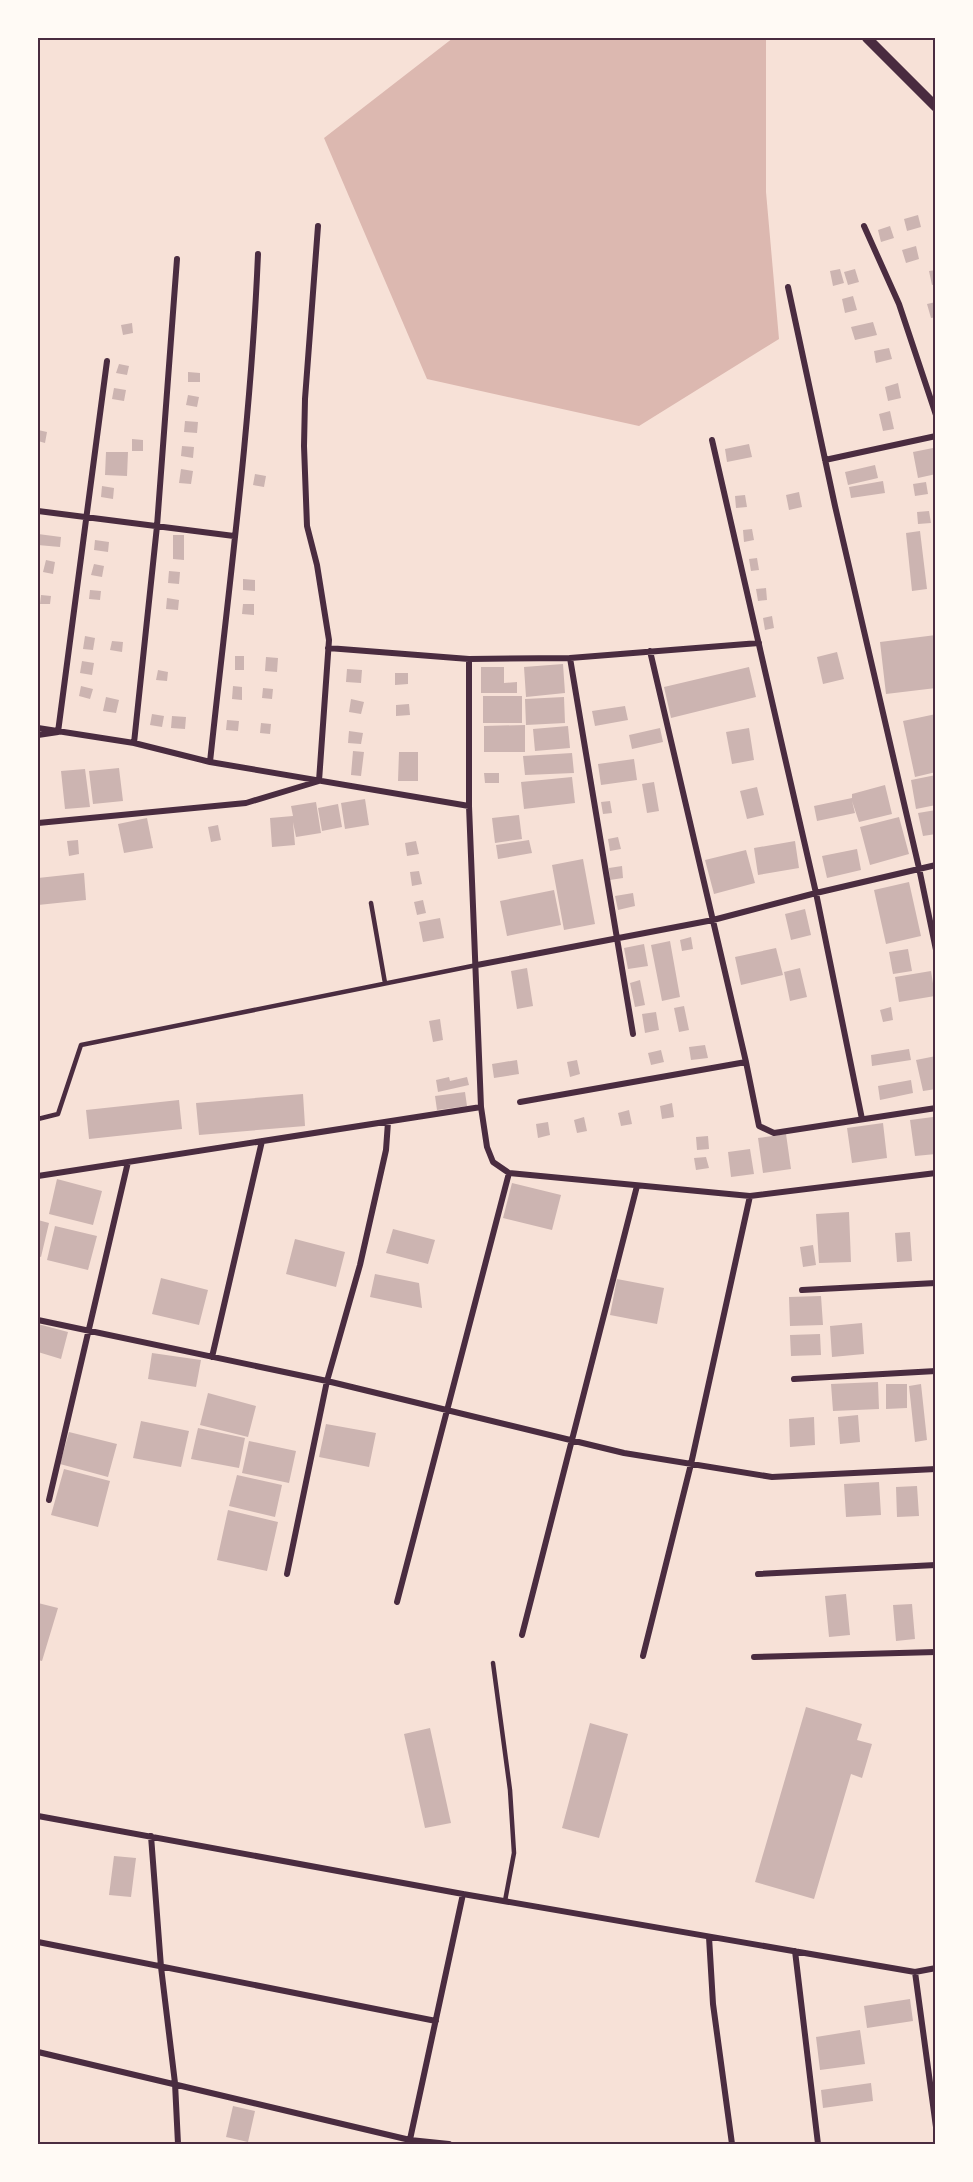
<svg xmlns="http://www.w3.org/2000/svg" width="973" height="2182" viewBox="0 0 973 2182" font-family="Cabin,sans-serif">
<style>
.water{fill:#dcb8b0}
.building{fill:#ccb4b1}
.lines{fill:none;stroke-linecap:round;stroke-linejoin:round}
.service{stroke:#4a2c40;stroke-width:4.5}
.minor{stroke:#4a2c40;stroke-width:6}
.tertiary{stroke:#4a2c40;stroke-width:10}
.neatline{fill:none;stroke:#4a2c40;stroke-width:2}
</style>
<rect width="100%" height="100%" fill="#f7e1d7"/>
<path class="water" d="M453 38H766V192L779 339 639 426 427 379 324 138Z"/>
<path class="building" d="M918 215 921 227 907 231 904 219Z
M890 226 894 238 881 242 878 230Z
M916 246 919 259 906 263 902 250Z
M840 269 844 283 833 286 830 271Z
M855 269 859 282 848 285 844 272Z
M936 270V284L932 285 929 271Z
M853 296 857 310 845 313 842 299Z
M936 302V317L931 318 927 304Z
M873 322 877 335 855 340 851 327Z
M132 323 133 333 123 335 121 325Z
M889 348 892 359 876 363 874 351Z
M119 364 129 366 127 375 116 373Z
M188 372 200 373V382H188Z
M898 383 901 398 888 401 885 387Z
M114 388 126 390 124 401 112 399Z
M188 395 199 397 197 407 186 405Z
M890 411 894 429 883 431 879 414Z
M185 421 198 422 197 433 184 432Z
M38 430 47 432 45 443 38 441Z
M132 439 143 440V451H132Z
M749 444 752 457 727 462 725 449Z
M182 446 194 447 193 458 181 456Z
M933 448 936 474 918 478 913 452Z
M106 452H128L127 476 105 475Z
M875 465 878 478 848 485 845 472Z
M181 469 193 471 191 484 179 483Z
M255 474 266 476 264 487 253 485Z
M883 481 885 493 851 498 849 487Z
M926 482 928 494 915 496 913 484Z
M102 486 114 488 113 499 101 497Z
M799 492 802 507 789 510 786 495Z
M745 495 747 507 736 508 735 496Z
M929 511 931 523 918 524 917 512Z
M752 529 754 540 744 542 743 530Z
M920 531 927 589 912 591 906 533Z
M38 534 61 537 60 547 38 545Z
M173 535H184V560L173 559Z
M95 540 109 542 108 552 94 550Z
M757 558 759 570 751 571 749 559Z
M46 560 55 562 53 574 43 572Z
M94 564 104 566 102 577 91 575Z
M169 571 180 572 179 584 168 583Z
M243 579 255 580V591L243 590Z
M766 588 767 600 758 601 756 589Z
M90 590 101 591 100 600 89 599Z
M41 595 51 596 50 604H40Z
M167 598 179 600 178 610 166 609Z
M243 604H254V615L242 614Z
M772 616 774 628 765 630 763 618Z
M936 635V688L886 694 880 642Z
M85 636 95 638 93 650 83 649Z
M112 641 123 642 122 652 110 650Z
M837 652 844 679 823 684 817 657Z
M235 656H244V670H235Z
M266 657 278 658 277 672 265 671Z
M82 661 94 663 92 675 80 673Z
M563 664 565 693 526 697 524 667Z
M481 667H504V683L517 682V693H481Z
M749 667 756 697 671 718 664 687Z
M347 669 362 670 361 683 346 682Z
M158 670 168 672 167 681 156 680Z
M395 673H408V684L395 685Z
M81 686 93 689 90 699 79 696Z
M233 686 242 687V700L232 699Z
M263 688 273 689 272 699 262 698Z
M483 696H522V723H483Z
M106 697 119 700 116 713 103 711Z
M564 697 565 723 526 725 525 699Z
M351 699 364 702 361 714 349 712Z
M409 704 410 715 396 716V705Z
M625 706 628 720 595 726 592 711Z
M152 714 164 716 162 727 150 725Z
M936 714V772L915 777 903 721Z
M172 716 186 717 185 729 171 728Z
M227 720 239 721 238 731 226 730Z
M261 723 271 724 270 734 260 733Z
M525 725V752H484V726Z
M568 726 570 748 535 751 533 729Z
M660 728 663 742 632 749 629 735Z
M749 728 754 760 732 764 726 732Z
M349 731 363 733 361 744 348 743Z
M353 751 364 752 361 776 351 775Z
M399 752H418V781H398Z
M572 753 574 773 525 775 523 756Z
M634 759 637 780 601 785 598 764Z
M119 768 123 801 93 804 89 771Z
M85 769 90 807 65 809 61 771Z
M484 773H499V783H485Z
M936 775V805L916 809 911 780Z
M572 777 575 803 524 809 521 782Z
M654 782 659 811 647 813 642 784Z
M885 785 892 814 859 822 852 801 855 813 817 821 814 806 852 798V794Z
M757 787 764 815 747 819 740 791Z
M365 799 369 825 345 829 341 803Z
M610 801 612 813 603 814 601 802Z
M316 802 321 833 296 837 293 822 295 845 272 847 270 818 293 816 291 806Z
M338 804 342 827 322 831 318 808Z
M936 810V834L923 836 918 813Z
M519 815 522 839 495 843 492 818Z
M899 817 909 854 870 865 860 827Z
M147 818 153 848 124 853 118 824Z
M218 825 221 840 211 842 208 827Z
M618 837 621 849 610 851 608 839Z
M78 840 79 854 69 856 67 841Z
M529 840 532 853 498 859 496 845Z
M416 841 419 854 407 856 405 843Z
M795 841 799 868 758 875 754 848Z
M857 849 861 870 827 878 822 856Z
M746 850 755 883 714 894 705 860Z
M583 859 595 924 564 930 552 865Z
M622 866 623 878 610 880 609 868Z
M419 871 422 884 412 886 410 872Z
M84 873 86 900 38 905V878Z
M909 882 921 936 886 944 874 890Z
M554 890 561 925 507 936 500 901Z
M633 893 635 906 618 910 615 896Z
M423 900 426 913 417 915 414 902Z
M805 909 811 935 791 940 785 914Z
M440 918 444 938 423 942 419 922Z
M691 937 693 949 682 951 680 940Z
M670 941 680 997 662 1001 651 945Z
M644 944 648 966 628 969 624 948Z
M776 948 783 975 741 985 735 957Z
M908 949 912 971 893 974 889 952Z
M527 968 533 1006 517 1009 511 971Z
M800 968 807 997 790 1001 784 972Z
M931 971 935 996 899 1002 895 977Z
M640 980 645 1005 635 1007 630 983Z
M684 1006 689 1030 679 1032 674 1008Z
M891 1007 893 1020 883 1022 880 1010Z
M656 1012 659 1030 645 1033 642 1014Z
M440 1019 443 1040 433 1042 429 1021Z
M705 1045 708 1058 691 1060 689 1047Z
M909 1049 911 1060 872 1066 871 1055Z
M661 1050 664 1062 651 1065 648 1053Z
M936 1056V1089L923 1091 916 1060Z
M517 1060 519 1074 494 1078 492 1064Z
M577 1060 580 1074 570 1077 567 1062Z
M449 1077 450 1081 467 1077 469 1085 438 1092 436 1080Z
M911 1080 913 1093 880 1100 878 1086Z
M465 1092 467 1106 437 1110 435 1096Z
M303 1094 305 1126 199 1135 196 1103Z
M179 1100 182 1129 89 1139 86 1110Z
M672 1103 674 1117 662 1119 660 1106Z
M629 1110 632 1124 621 1126 618 1113Z
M584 1117 587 1131 577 1133 574 1120Z
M933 1117 936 1154 915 1156 910 1120Z
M548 1122 550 1135 538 1138 536 1124Z
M883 1123 887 1158 852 1163 847 1128Z
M786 1134 791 1169 763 1173 758 1138Z
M708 1136 709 1149 697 1150 696 1137Z
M750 1149 754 1174 731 1177 728 1152Z
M706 1157 709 1168 696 1170 694 1158Z
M57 1179 102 1191 93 1225 49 1214Z
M512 1183 561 1195 552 1230 503 1218Z
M849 1212 851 1262 819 1263 816 1214Z
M38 1220 49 1223 41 1257 38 1256Z
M55 1226 97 1236 88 1270 47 1260Z
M393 1229 435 1240 428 1264 386 1253Z
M910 1232 912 1261 897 1262 895 1233Z
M295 1239 345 1252 336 1287 286 1274Z
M813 1245 816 1265 803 1267 800 1247Z
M375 1274 419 1283 422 1308 370 1297Z
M161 1278 208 1290 199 1325 152 1314Z
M617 1279 664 1288 657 1324 610 1315Z
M821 1296 823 1325 790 1326 789 1297Z
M862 1323 864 1354 832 1357 830 1326Z
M38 1324 68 1332 61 1359 38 1352Z
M820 1334 821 1355 791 1356 790 1335Z
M152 1353 201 1360 196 1387 148 1379Z
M878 1382 879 1409 833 1411 831 1384Z
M886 1384H907V1408L886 1409Z
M921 1384 927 1440 915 1442 909 1386Z
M208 1393 256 1406 248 1437 200 1425Z
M858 1415 860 1442 840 1444 838 1417Z
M814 1417 815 1445 790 1447 789 1419Z
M141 1421 189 1431 181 1467 133 1458Z
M326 1424 376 1433 369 1467 319 1457Z
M198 1428 245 1438 239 1468 191 1459Z
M69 1432 117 1444 108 1477 60 1464Z
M249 1441 296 1451 289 1483 242 1473Z
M64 1469 110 1481 98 1527 51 1515Z
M237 1475 282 1485 275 1517 229 1506Z
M879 1482 881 1515 846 1517 844 1484Z
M917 1486 919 1516 897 1517 896 1487Z
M228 1510 278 1522 267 1571 217 1560Z
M846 1594 850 1635 829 1637 825 1596Z
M38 1603 58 1608 42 1661 38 1660Z
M912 1604 915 1639 896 1641 893 1605Z
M806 1707 862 1724 857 1740 872 1744 862 1778 851 1774 814 1899 755 1882Z
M590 1723 628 1734 599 1838 562 1828Z
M430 1728 451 1823 425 1828 404 1734Z
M114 1856 136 1858 131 1897 109 1895Z
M910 1999 913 2021 867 2028 864 2006Z
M860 2030 865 2064 820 2070 816 2037Z
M871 2083 873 2101 823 2108 821 2090Z
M233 2106 255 2111 248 2142 226 2137Z"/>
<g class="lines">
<path class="service" d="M371 903 385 983
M38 1119 58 1114 81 1045 477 965
M493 1663 510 1790 514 1853 505 1901"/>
<path class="minor" d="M864 226 899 304 936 415
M788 287 835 506 919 868 936 950
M712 440 816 893 862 1119
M825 460 936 436
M38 511 234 536
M328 648 469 659V806L481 1107 487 1147 493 1162 509 1173 750 1196 936 1173
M650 651 746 1062 759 1126 774 1133 936 1108
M570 658 633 1034
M469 659 570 658 759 643
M38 728 134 743 210 762 469 806
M38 735 58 732 107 361
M134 743 157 526 177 259
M210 762C228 593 251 424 258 254
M38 823 246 803 319 781 329 640 317 565 307 526 304 446 305 399 318 226
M477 965 713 920 816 893 936 865
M520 1102 746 1062
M38 1176 481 1107
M802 1290 936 1283
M38 1320 327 1381 624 1453 772 1477 936 1469
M212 1357 262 1141
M794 1379 936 1371
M49 1500 128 1162
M287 1574 327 1381 360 1265 386 1150 388 1122
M758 1574 936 1565
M397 1602 509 1173
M522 1635 637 1186
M643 1656 691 1464 750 1196
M754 1657 936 1652
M38 1816 463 1894 915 1972 936 1968
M151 1836 161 1967 175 2083 178 2144
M709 1937 713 2004 732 2144
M38 1942 436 2021
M795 1951 818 2144
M915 1972 936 2127
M38 2052 410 2140 449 2144
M409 2144 463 1894"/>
<path class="tertiary" d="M867 38 936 107"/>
</g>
<rect width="973" height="2182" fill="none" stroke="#fffaf5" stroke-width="78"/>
<rect x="39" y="39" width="895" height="2104" class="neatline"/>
</svg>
